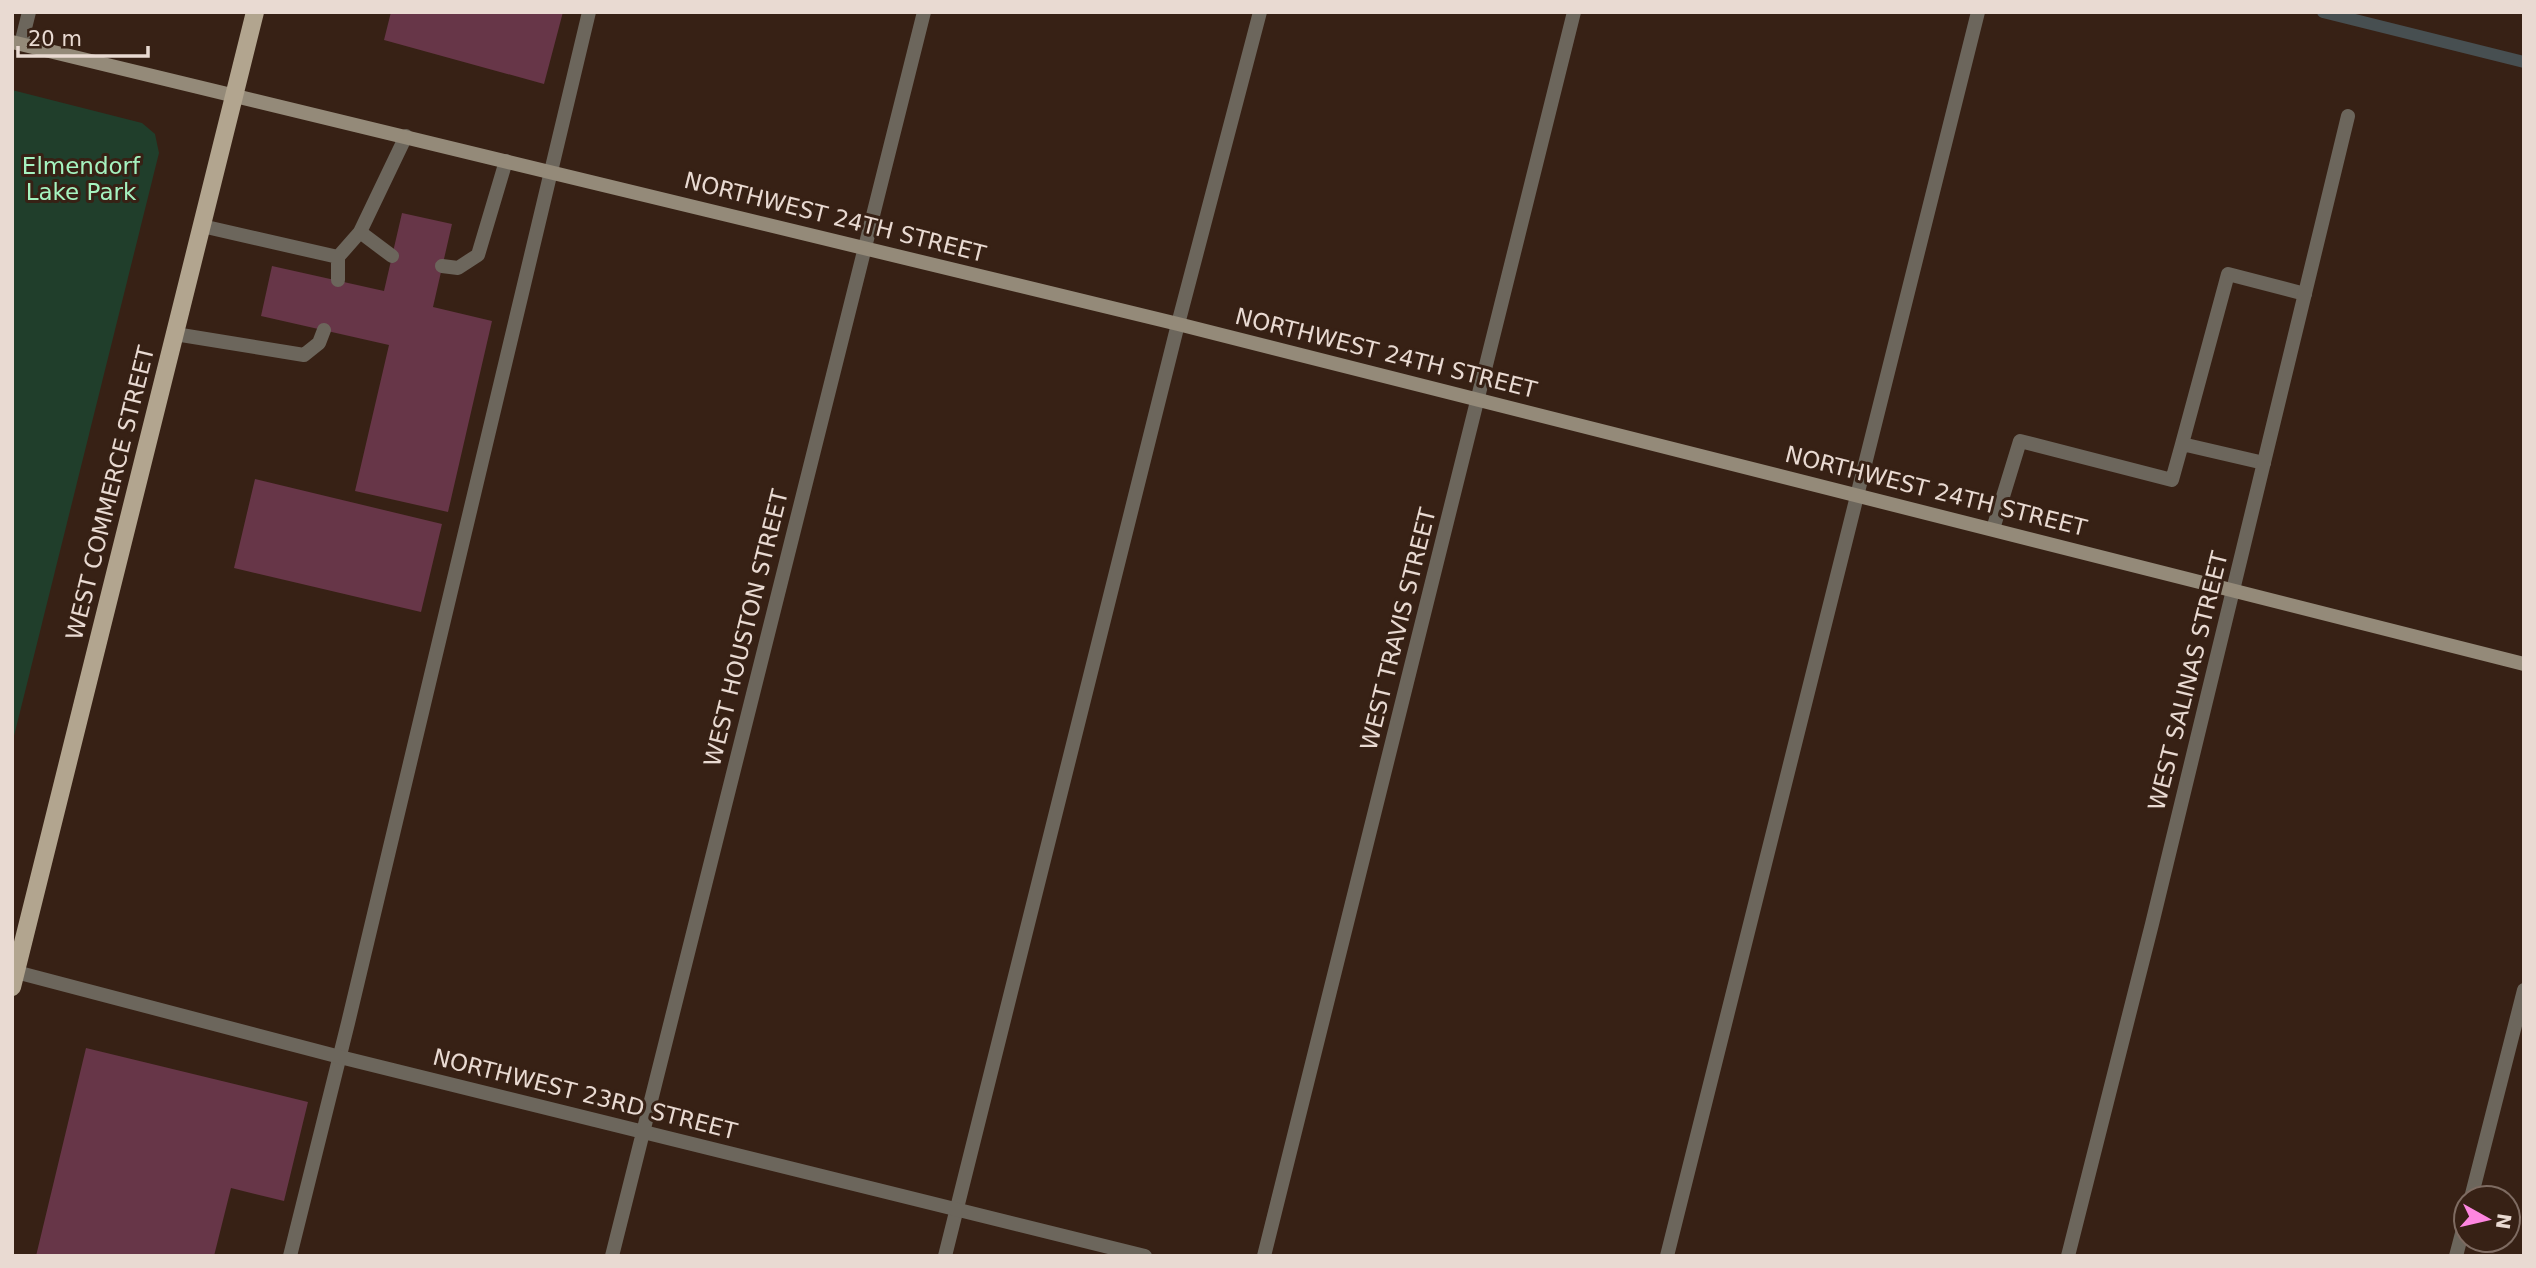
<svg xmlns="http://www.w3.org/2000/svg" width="2536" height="1268" viewBox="0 0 2536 1268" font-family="'DejaVu Sans',sans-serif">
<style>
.green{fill:#203e2b}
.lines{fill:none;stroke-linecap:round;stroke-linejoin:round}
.stream{stroke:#474f51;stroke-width:12}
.building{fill:#673648}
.service{stroke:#6c665c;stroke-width:14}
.minor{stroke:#6c665c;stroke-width:14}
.secondary{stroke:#948a79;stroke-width:14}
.primary{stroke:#b2a58f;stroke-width:18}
.labels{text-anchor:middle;stroke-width:6;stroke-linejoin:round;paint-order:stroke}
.park-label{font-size:23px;fill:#a5f2bf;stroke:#372115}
.street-label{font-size:23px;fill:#e9dad2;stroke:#372115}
</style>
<rect width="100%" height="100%" fill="#372115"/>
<path class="green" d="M12 90 142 123 155 134 159 153 12 744Z"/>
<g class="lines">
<path class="stream" d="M2323 12 2524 62"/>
</g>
<path class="building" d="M391 12H563L544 84 384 40Z
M402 213 452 224 433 307 492 321 448 512 355 491 389 345 261 316 272 266 384 291Z
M255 479 442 524 421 612 234 568Z
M86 1048 308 1102 284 1201 231 1188 214 1256H36Z"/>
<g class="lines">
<path class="service" d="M21 44 29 12
M202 226 338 257
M360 232 392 256
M442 266 458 268 478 255 506 161
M338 280V257L360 232 406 136
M175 334 304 355 319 343 324 330
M2264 463 2182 444 2228 274 2305 294
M1993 529 2020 441 2172 480 2182 444
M2471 1198 2524 990
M290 1256 348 1023 589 12
M945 1256 1178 324 1260 12
M1667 1256 1978 12
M2456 1256 2466 1218"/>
<path class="minor" d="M16 972 340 1057 1145 1256
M612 1256 924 12
M1264 1256 1574 12
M2068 1256 2152 924 2348 116"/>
<path class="secondary" d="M12 42 1178 324 2524 664"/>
<path class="primary" d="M12 987 255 12"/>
</g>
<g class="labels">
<g class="park-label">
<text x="81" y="174">Elmendorf<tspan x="81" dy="26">Lake Park</tspan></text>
</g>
<g class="street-label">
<text transform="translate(835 217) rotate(14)" y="8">NORTHWEST 24TH STREET</text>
<text transform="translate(1386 353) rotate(14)" y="8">NORTHWEST 24TH STREET</text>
<text transform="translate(1936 491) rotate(14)" y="8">NORTHWEST 24TH STREET</text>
<text transform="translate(110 493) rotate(-76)" y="8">WEST COMMERCE STREET</text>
<text transform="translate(746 628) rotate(-76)" y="8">WEST HOUSTON STREET</text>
<text transform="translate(1398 629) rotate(-76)" y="8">WEST TRAVIS STREET</text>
<text transform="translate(2188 681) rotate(-76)" y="8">WEST SALINAS STREET</text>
<text transform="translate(585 1094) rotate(14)" y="8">NORTHWEST 23RD STREET</text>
</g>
</g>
<rect width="2536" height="1268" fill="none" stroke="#e9dad2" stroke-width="28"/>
<g transform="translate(2487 1219) rotate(98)"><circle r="33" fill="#372115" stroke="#7e6b61" stroke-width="2"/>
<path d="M0-5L12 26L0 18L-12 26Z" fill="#fe86e0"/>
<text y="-10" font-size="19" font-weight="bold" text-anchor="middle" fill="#e9dad2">N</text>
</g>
<path d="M18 46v10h130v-10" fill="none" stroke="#e9dad2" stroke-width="3.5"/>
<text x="28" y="46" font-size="21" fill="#e9dad2" stroke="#372115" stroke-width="5" paint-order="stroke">20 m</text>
</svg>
